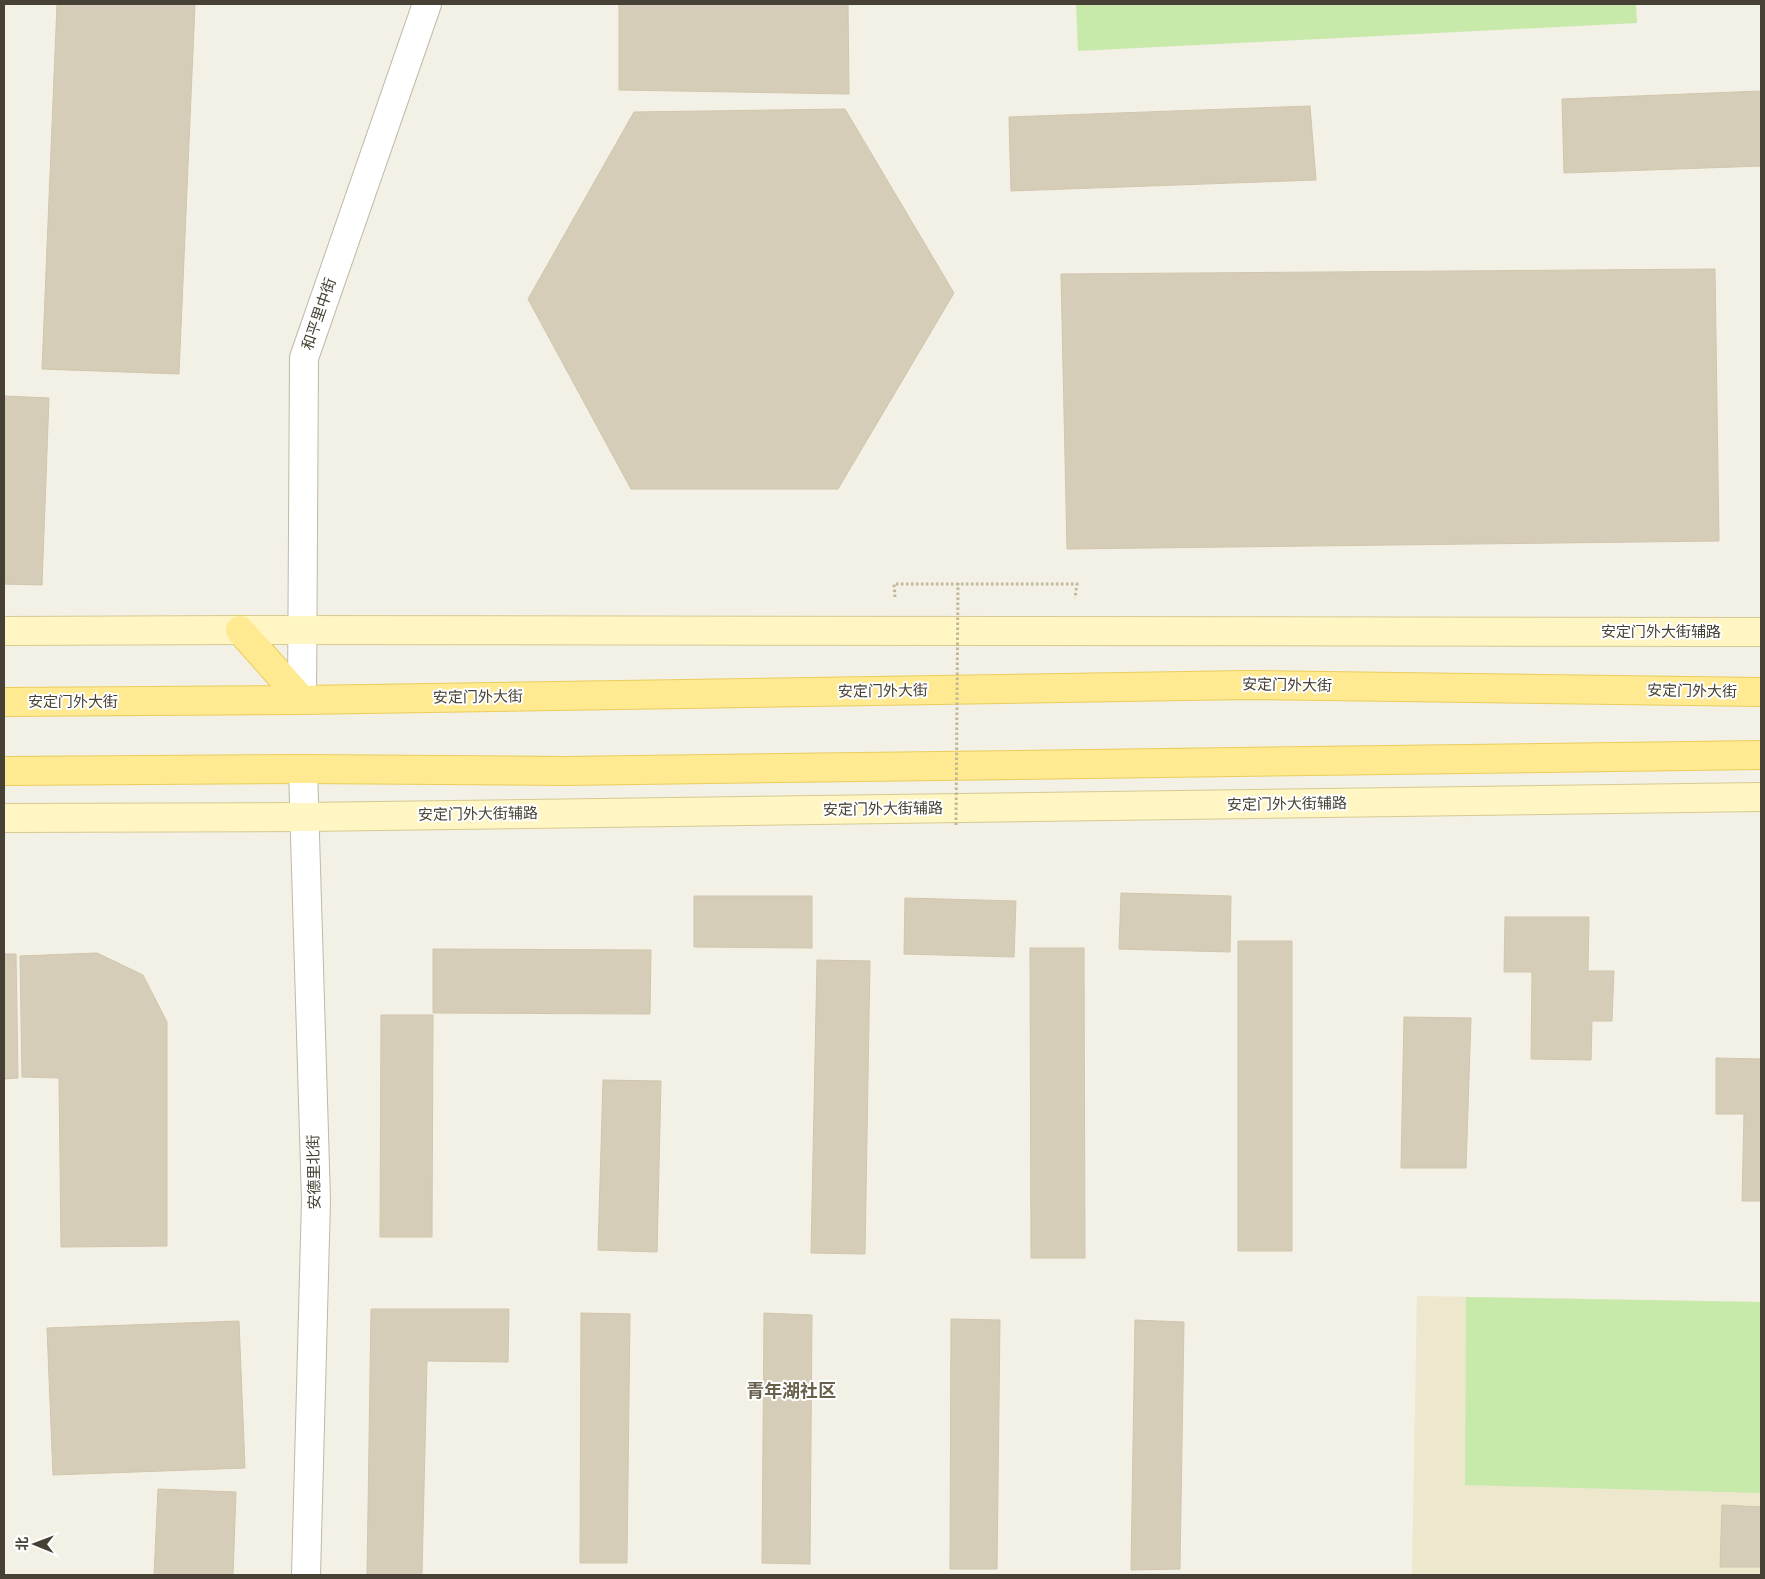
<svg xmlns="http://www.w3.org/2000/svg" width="1765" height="1579" viewBox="0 0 1765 1579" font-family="'Alegreya Sans','Noto Sans SC',sans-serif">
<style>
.education{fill:#ede7cd}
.green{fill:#c7eaab}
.building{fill:#d6cdb9;stroke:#d1c6ac}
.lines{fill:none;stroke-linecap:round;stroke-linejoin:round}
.street-casing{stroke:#bfb9a7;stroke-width:30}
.secondary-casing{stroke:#d6ca91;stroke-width:30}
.primary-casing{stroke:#eacd5c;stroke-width:30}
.path{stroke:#c2b797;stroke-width:3;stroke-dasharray:2.5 2.5;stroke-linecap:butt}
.street{stroke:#fff;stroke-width:28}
.secondary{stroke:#fff6c3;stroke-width:28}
.primary{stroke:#ffea92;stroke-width:28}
.path-bridge{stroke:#c2b797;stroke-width:3;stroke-dasharray:2.5 2.5;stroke-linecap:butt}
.labels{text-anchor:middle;stroke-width:4;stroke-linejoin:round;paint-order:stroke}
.street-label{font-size:15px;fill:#464134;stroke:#fff}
.quarter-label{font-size:18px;font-weight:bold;fill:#69604b;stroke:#fff}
</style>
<rect width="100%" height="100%" fill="#f3f0e5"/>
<path class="education" d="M1417 1296 1761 1302V1575H1412Z"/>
<path class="green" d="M1076 4H1636L1637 23 1078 51Z
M1466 1297 1761 1302V1493L1465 1485Z"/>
<path class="building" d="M57 4H195L179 374 42 369Z
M619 4H848L849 94 619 90Z
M1761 91V166L1564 173 1562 99Z
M1310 106 1316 180 1011 191 1009 117Z
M845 109 954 293 838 489H631L528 299 634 112Z
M1715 269 1719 541 1067 549 1061 274Z
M4 396 49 398 42 585 4 584Z
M1121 893 1231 896 1230 952 1119 949Z
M694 896H812V948L694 947Z
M905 898 1016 901 1014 957 904 954Z
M1505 917H1589L1588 971H1614L1612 1021H1592L1591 1060 1531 1059 1532 972H1504Z
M1238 941H1292V1251H1238Z
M1030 948H1084L1085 1258H1031Z
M433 949 651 950 650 1014 433 1013Z
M97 953 143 975 167 1022V1246L61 1247 59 1078 22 1077 20 956Z
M4 954H16L18 1078 4 1079Z
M817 960 870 961 865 1254 811 1253Z
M381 1015H433L432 1237H380Z
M1404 1017 1471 1018 1466 1168H1401Z
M1716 1058 1761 1059V1201H1742L1744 1114H1716Z
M603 1080 661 1081 657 1252 598 1250Z
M371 1309H509L508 1362 427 1361 422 1575H367Z
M581 1313 630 1314 627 1563H580Z
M764 1313 812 1315 810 1564 762 1563Z
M951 1319 1000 1320 997 1569H950Z
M1135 1320 1184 1322 1180 1569 1131 1570Z
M239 1321 245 1468 53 1475 47 1328Z
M158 1489 236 1492 233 1575H154Z
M1722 1505 1761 1507V1567H1720Z"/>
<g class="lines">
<g class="street-casing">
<path id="street" d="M302 700 304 358 427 4
M303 769 316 1200 306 1575"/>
</g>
<g class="secondary-casing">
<path id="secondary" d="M4 631 240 630 1761 632
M4 818 304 817 1761 797"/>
</g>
<g class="primary-casing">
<path id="primary" d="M240 630 302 700
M4 702 302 700 1247 685 1761 692
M4 771 303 769 565 771 1761 755"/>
</g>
<path class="path" d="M895 597 894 584H1077L1075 598"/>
<use href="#street" class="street"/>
<use href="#secondary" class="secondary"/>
<use href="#primary" class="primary"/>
<path class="path-bridge" d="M956 825 958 583"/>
</g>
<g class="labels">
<g class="street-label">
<text transform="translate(319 314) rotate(-71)" y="5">和平里中街</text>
<text x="1661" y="637">安定门外大街辅路</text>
<text transform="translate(1287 685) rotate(1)" y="5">安定门外大街</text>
<text transform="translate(883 691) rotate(-1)" y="5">安定门外大街</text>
<text transform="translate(1692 691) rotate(1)" y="5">安定门外大街</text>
<text transform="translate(478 697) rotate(-1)" y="5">安定门外大街</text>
<text x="73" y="707">安定门外大街</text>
<text transform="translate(1287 804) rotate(-1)" y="5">安定门外大街辅路</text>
<text transform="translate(883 809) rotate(-1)" y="5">安定门外大街辅路</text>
<text transform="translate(478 814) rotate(-1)" y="5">安定门外大街辅路</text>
<text transform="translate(314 1172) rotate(-91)" y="5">安德里北街</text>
</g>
<g class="quarter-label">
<text x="791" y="1397">青年湖社区</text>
</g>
</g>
<rect width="1765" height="1579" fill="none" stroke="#464134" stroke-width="10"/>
<g transform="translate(35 1544) rotate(271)" stroke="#ffffff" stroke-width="4" paint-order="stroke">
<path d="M0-4L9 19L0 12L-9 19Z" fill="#464134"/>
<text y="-8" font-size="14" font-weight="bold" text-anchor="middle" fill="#464134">北</text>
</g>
</svg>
